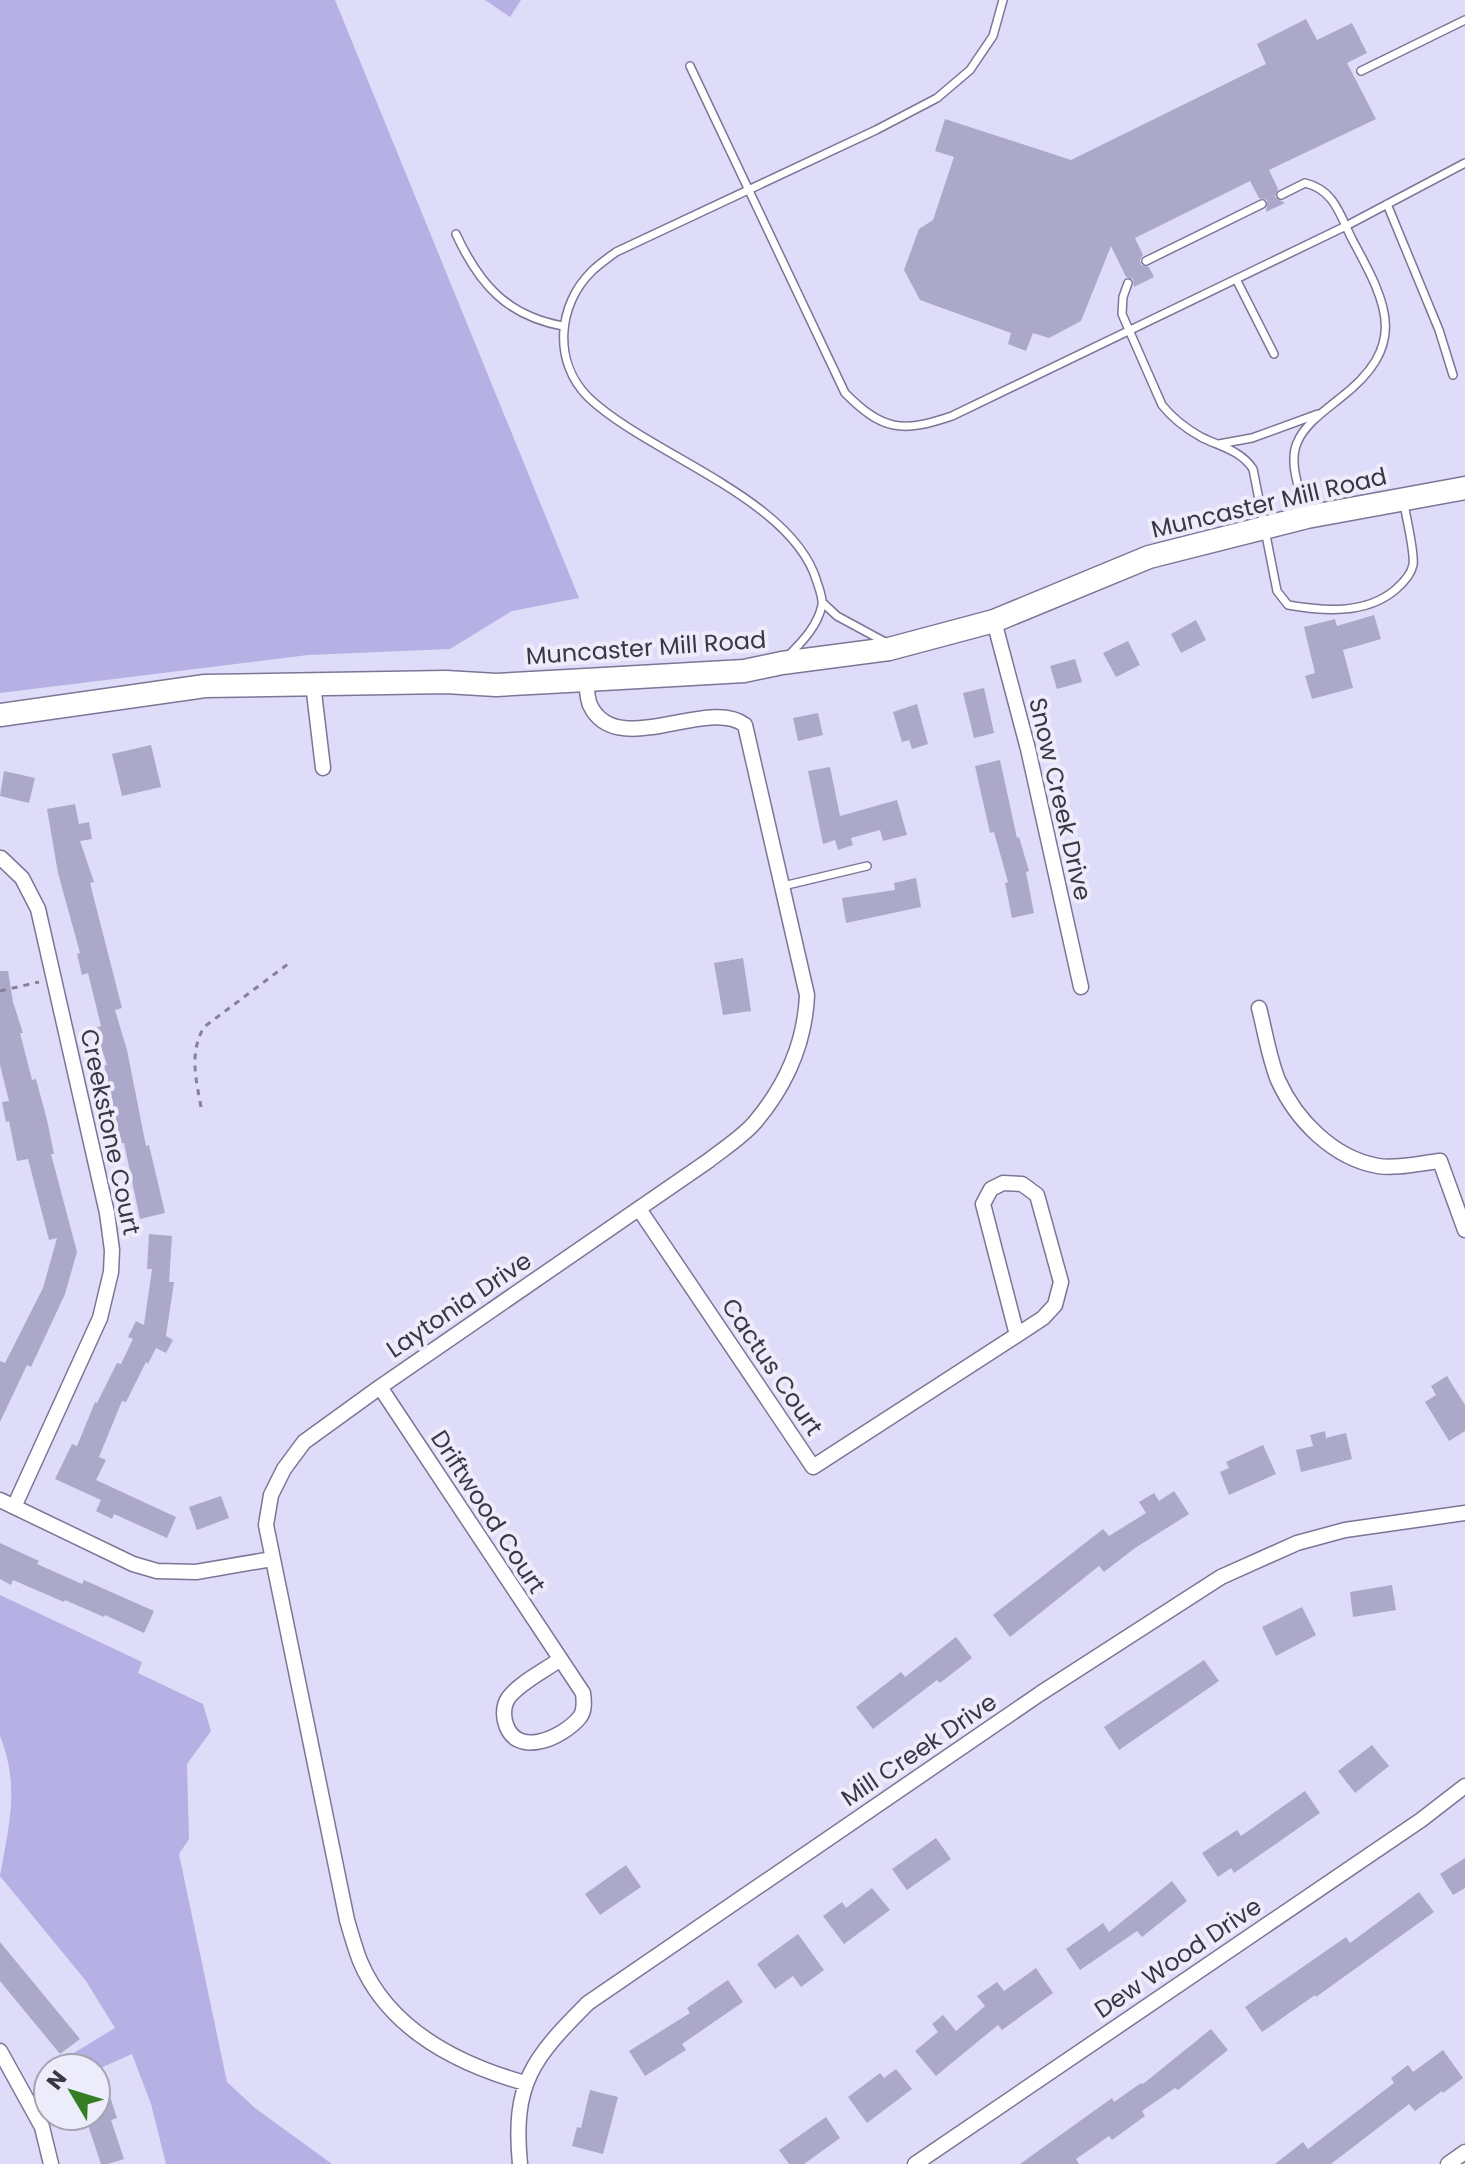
<svg xmlns="http://www.w3.org/2000/svg" width="1465" height="2164" viewBox="0 0 1465 2164" font-family="Poppins,sans-serif">
<style>
.green{fill:#b6b0e4}
.building{fill:#aba8ca}
.lines{fill:none;stroke-linecap:round;stroke-linejoin:round}
.lane-casing{stroke:#7a7696;stroke-width:10}
.street-casing{stroke:#7a7696;stroke-width:17}
.secondary-casing{stroke:#7a7696;stroke-width:25}
.path{stroke:#848296;stroke-width:3;stroke-dasharray:6 6;stroke-linecap:butt}
.lane{stroke:#fff;stroke-width:7}
.street{stroke:#fff;stroke-width:14}
.secondary{stroke:#fff;stroke-width:22}
.labels{text-anchor:middle;stroke-width:8;stroke-linejoin:round;paint-order:stroke}
.street-label{font-size:24px;fill:#393745;stroke:#edecfa}
</style>
<rect width="100%" height="100%" fill="#dfdcf9"/>
<path class="green" d="M0 0H335L579 598 512 611 450 649 308 655 0 693Z
M485 0H521L510 17Z
M0 1595 142 1662 138 1673 203 1704 211 1731 187 1764 189 1839 179 1854 227 2082 255 2108 332 2164H166L151 2104 132 2054 96 2070V2068H49L115 2028 86 1981 0 1876C9 1824 20 1787 0 1736Z"/>
<path class="building" d="M1306 19 1317 40 1352 23 1367 53 1347 63 1376 119 1269 170 1278 189 1275 197 1285 203 1266 212 1267 200 1259 198 1250 181 1135 238 1143 255 1140 260 1141 265 1149 267 1154 277 1134 287 1133 279 1126 277 1111 246 1081 321 1049 338 1033 333 1026 351 1008 344 1011 333 920 300 904 270 919 229 933 220 954 157 935 151 945 119 1071 160 1266 64 1257 44Z
M1374 615 1381 639 1343 650 1353 688 1312 699 1305 676 1315 673 1304 627 1335 619 1337 626Z
M1196 620 1206 640 1181 653 1171 634Z
M1128 641 1140 665 1116 677 1103 653Z
M1075 659 1082 682 1057 689 1050 666Z
M984 688 994 733 974 738 963 693Z
M917 704 928 744 912 749 909 740 902 742 893 712Z
M818 713 823 735 798 741 793 718Z
M151 745 161 787 122 796 112 754Z
M1000 760 1017 838 1019 837 1029 871 1026 872 1034 913 1012 918 1005 883 1008 882 994 832 990 833 975 766Z
M830 767 840 816 897 800 907 835 883 841 880 830 851 838 853 845 838 850 835 840 823 844 808 771Z
M4 771 35 778 29 803 0 796Z
M75 804 79 824 89 822 92 839 80 841 94 882 90 883 122 1008 115 1010 127 1050 146 1146 149 1145 165 1213 140 1219 124 1143H121L104 1065H107L95 1028 101 1026 88 973 82 975 77 954 80 953 58 873 47 809Z
M916 878 921 907 846 923 842 898 895 890 894 883Z
M743 958 751 1011 723 1015 714 963Z
M0 971H8L13 1002 23 1033H20L32 1080 36 1079 47 1120 54 1154H51L77 1252 65 1294 31 1367 27 1365 0 1422V1361L5 1363 43 1288 57 1238 49 1240 28 1159 17 1161 9 1121 6 1122 2 1102 9 1101 0 1065Z
M149 1234 172 1236 169 1282H174L166 1336 173 1340 166 1353 156 1348 148 1364 146 1362 126 1402 122 1401 99 1457 106 1460 96 1480 176 1517 167 1538 114 1514 112 1519 96 1511 101 1500 55 1479 72 1444 77 1446 95 1402 97 1403 117 1363 121 1364 133 1339 128 1337 136 1321 144 1325 152 1269H147Z
M1447 1376 1465 1405V1431L1449 1441 1425 1402 1436 1395 1431 1386Z
M1325 1431 1326 1438 1346 1433 1352 1459 1301 1472 1296 1450 1313 1446 1310 1435Z
M1263 1445 1276 1474 1229 1495 1220 1472 1229 1468 1226 1462Z
M1174 1491 1189 1514 1135 1548 1104 1572 1099 1566 1010 1637 993 1615 1103 1529 1109 1536 1146 1513 1139 1502 1154 1493 1159 1501Z
M221 1496 229 1518 197 1530 189 1507Z
M0 1543 39 1561 37 1564 82 1584 84 1580 154 1611 144 1633 105 1615 104 1617 65 1600 64 1602 13 1580 11 1585 0 1579Z
M1392 1585 1396 1610 1353 1617 1350 1592Z
M1302 1607 1316 1635 1276 1656 1262 1627Z
M956 1637 972 1658 940 1683 937 1680 873 1729 856 1707 901 1672 905 1677Z
M1204 1660 1219 1681 1119 1750 1104 1727Z
M1372 1745 1389 1766 1355 1793 1338 1771Z
M1305 1791 1320 1813 1234 1873 1231 1868 1218 1877 1202 1853 1237 1830 1241 1836Z
M936 1838 951 1859 907 1890 892 1869Z
M1465 1858V1888L1453 1895 1440 1874Z
M626 1865 641 1887 600 1915 585 1894Z
M1172 1881 1187 1901 1142 1937 1137 1931 1080 1970 1066 1949 1103 1923 1109 1932Z
M872 1888 890 1910 844 1944 823 1916 842 1902 846 1908Z
M1419 1892 1434 1912 1316 1997 1315 1995 1262 2032 1245 2007 1346 1937 1350 1943Z
M798 1934 824 1970 801 1987 793 1976 775 1989 757 1964Z
M0 1942 80 2039 60 2054 0 1981Z
M1036 1968 1053 1993 1002 2030 998 2025 936 2076 915 2051 938 2032 932 2024 943 2015 956 2031 985 2006 977 1996 997 1982 1004 1991Z
M728 1980 743 2002 682 2044 686 2050 645 2076 629 2051 690 2013 687 2008Z
M1211 2029 1228 2050 1178 2090 1175 2088 1142 2111 1145 2116 1112 2140 1109 2136 1076 2159 1079 2164H1020L1112 2098 1114 2102 1141 2083 1143 2084Z
M1443 2050 1463 2078 1443 2093 1442 2091 1415 2111 1409 2104 1331 2164H1275L1303 2142 1308 2149 1394 2083 1391 2078 1408 2065 1413 2072Z
M96 2062H99L117 2118 111 2120 124 2159 108 2164H101L85 2116H96Z
M896 2069 912 2089 867 2123 848 2097 880 2073 884 2078Z
M590 2090 618 2097 603 2154 572 2146 577 2127 581 2128Z
M826 2117 840 2138 804 2164H789L779 2150Z"/>
<g class="lines">
<g class="lane-casing">
<path id="lane" d="M690 66 845 393C883 431 902 433 952 416L1346 226 1465 163
M1361 71 1465 20
M1281 195 1305 183C1335 190 1340 216 1353 241 1389 307 1408 346 1339 399 1324 411 1304 425 1297 443 1288 464 1301 493 1306 515
M1387 204 1439 330 1453 375
M456 234C479 284 507 316 563 326
M1146 261 1262 204
M1236 279 1274 354
M1128 283 1123 297 1122 314 1162 405C1173 419 1185 428 1201 437 1221 447 1240 450 1253 469L1277 591 1288 605C1323 611 1365 615 1395 590 1402 584 1411 575 1413 565 1415 552 1406 518 1404 503
M1219 444 1252 438 1318 414
M823 603 837 616 885 642
M789 655C803 641 818 625 822 605 823 598 819 588 817 582 793 498 647 454 588 397 553 362 557 305 592 271 599 264 608 258 616 252L876 130 937 98 970 70 993 36 1003 0
M783 886 867 866"/>
</g>
<g class="street-casing">
<path id="street" d="M994 621 1028 749 1081 987
M313 684 323 768
M1 858 22 878 38 909 107 1213 112 1250 111 1272 100 1318 14 1507
M1259 1008C1265 1031 1269 1058 1278 1080 1296 1120 1333 1158 1378 1166 1396 1169 1421 1163 1440 1161L1465 1230
M639 1209 813 1467 1017 1335 1043 1318 1055 1305 1061 1282 1037 1195 1022 1184 1003 1183 991 1189 983 1204 1017 1335
M380 1387 583 1693C584 1701 585 1710 580 1717 563 1738 514 1760 505 1721 503 1712 504 1704 509 1697 521 1682 544 1671 559 1660
M0 1500 133 1564 157 1571 196 1572 272 1559
M0 2051 42 2127 51 2164
M525 2083C457 2064 389 2030 360 1961 355 1948 351 1934 347 1920L266 1525 271 1495 284 1469 304 1442 380 1387 708 1161C723 1149 744 1136 756 1121 786 1085 805 1042 807 995L745 725C708 696 616 761 590 705 587 698 587 688 586 680
M520 2164C512 2083 533 2058 588 2003L1041 1693 1221 1577 1297 1543 1345 1530 1465 1513
M915 2164 1421 1820 1465 1786
M1448 2164 1465 2152"/>
</g>
<g class="secondary-casing">
<path id="secondary" d="M0 715 205 686 446 682 496 685 586 680 744 671 782 663 889 649 994 621 1149 557 1307 517 1465 488"/>
</g>
<path class="path" d="M0 991 39 982
M201 1107C196 1079 189 1053 204 1027L292 961"/>
<use href="#lane" class="lane"/>
<use href="#street" class="street"/>
<use href="#secondary" class="secondary"/>
</g>
<g class="labels">
<g class="street-label">
<text transform="translate(1269 503) rotate(-13)" y="8">Muncaster Mill Road</text>
<text transform="translate(646 648) rotate(-4)" y="8">Muncaster Mill Road</text>
<text transform="translate(1060 799) rotate(77)" y="8">Snow Creek Drive</text>
<text transform="translate(110 1132) rotate(78)" y="8">Creekstone Court</text>
<text transform="translate(459 1305) rotate(-34)" y="8">Laytonia Drive</text>
<text transform="translate(772 1367) rotate(56)" y="8">Cactus Court</text>
<text transform="translate(488 1512) rotate(57)" y="8">Driftwood Court</text>
<text transform="translate(919 1750) rotate(-34)" y="8">Mill Creek Drive</text>
<text transform="translate(1178 1958) rotate(-34)" y="8">Dew Wood Drive</text>
</g>
</g>
<g transform="translate(72 2092) rotate(308)"><circle r="38" fill="#edecfa" stroke="#a5a4b2" stroke-width="2"/>
<path d="M0-6L14 30L0 20L-14 30Z" fill="#367e24"/>
<text y="-12" font-size="22" font-weight="bold" text-anchor="middle" fill="#393745">N</text>
</g>
</svg>
